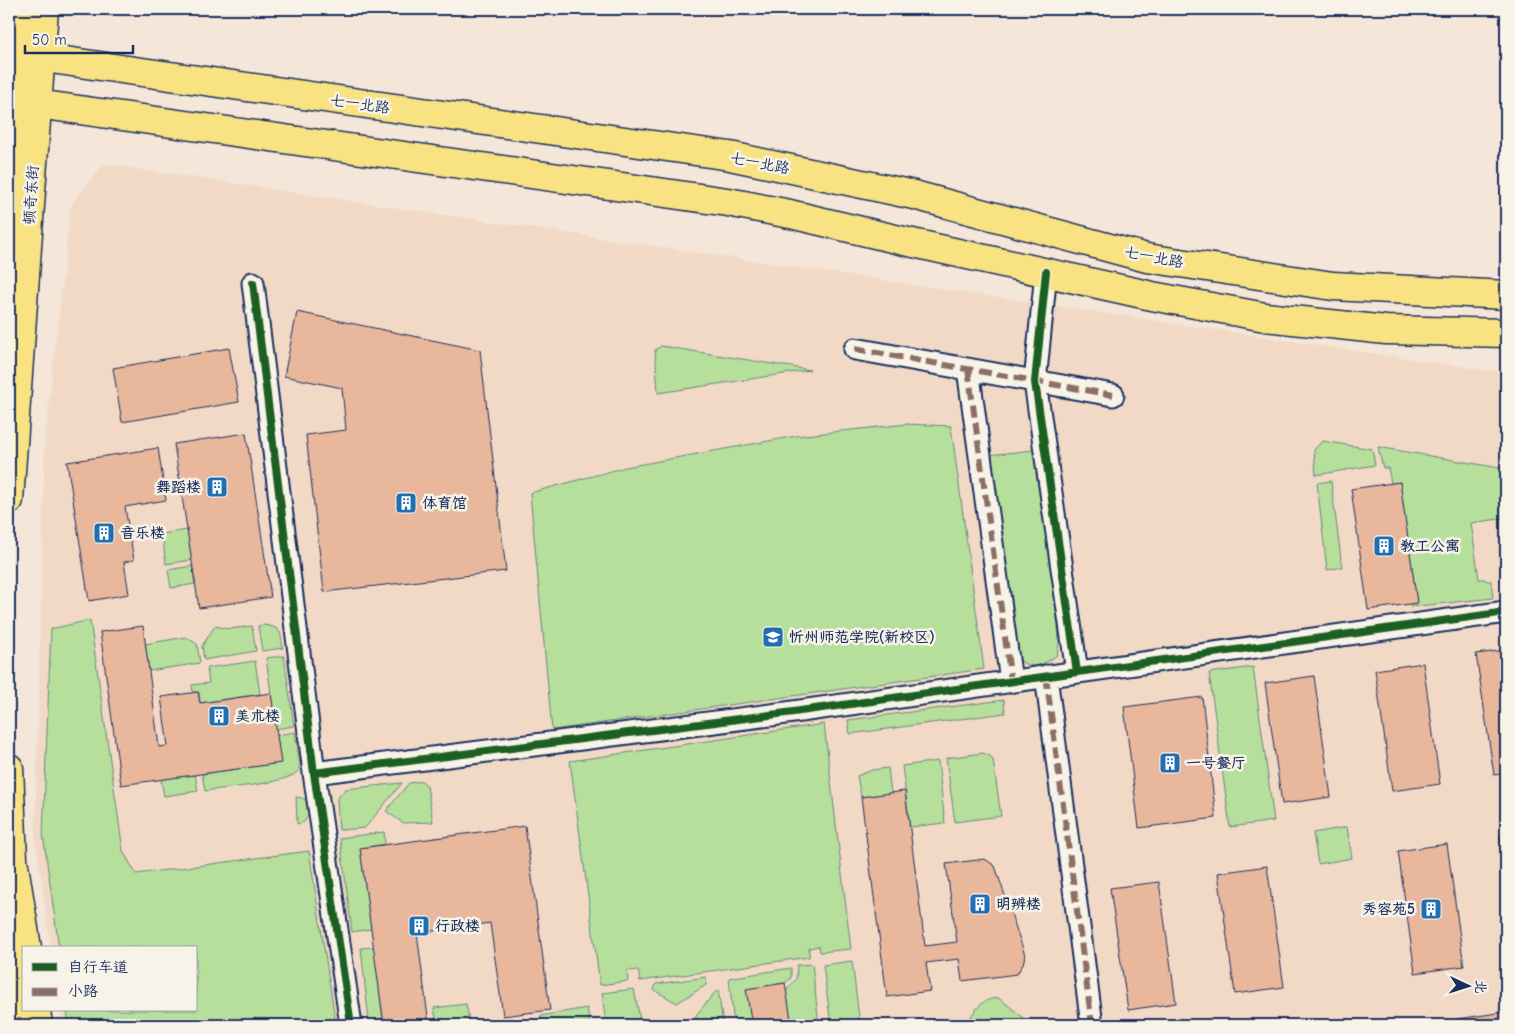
<svg xmlns="http://www.w3.org/2000/svg" width="1515" height="1034" viewBox="0 0 1515 1034" font-family="'Comic Neue','LXGW WenKai TC',sans-serif">
<style>
.built{fill:#f1d9c6}
.green{fill:#b6df9c;stroke:#68877d}
.building{fill:#e9b79b;stroke:#1b2f5e}
.lines{fill:none;stroke-linecap:round;stroke-linejoin:round}
.minor-casing{stroke:#1b2f5e;stroke-width:25}
.major-casing{stroke:#1b2f5e;stroke-width:31}
.minor{stroke:#f7f3e8;stroke-width:21}
.major{stroke:#f8e281;stroke-width:28}
.quiet{stroke:#8d6e63;stroke-width:6;stroke-dasharray:12 6;stroke-linecap:butt}
.cycleway-casing{stroke:#f7f3e8;stroke-width:11}
.cycleway{stroke:#1b5e20;stroke-width:8}
.labels{text-anchor:middle;stroke-width:5;stroke-linejoin:round;paint-order:stroke}
.street-label{font-size:15px;fill:#1b2f5e;stroke:#f7f3e8}
.poi-label{font-size:15px;font-weight:bold;fill:#1b2f5e;stroke:#f7f3e8;text-anchor:start}
</style>
<rect width="100%" height="100%" fill="#f4e7d9"/>
<filter id="ink" filterUnits="userSpaceOnUse"><feTurbulence type="fractalNoise" baseFrequency=".02" numOctaves="2"/><feDisplacementMap in="SourceGraphic" scale="10" xChannelSelector="R" yChannelSelector="G"/><feConvolveMatrix kernelMatrix="1 2 1 2 8 2 1 2 1" color-interpolation-filters="sRGB"/></filter>
<g filter="url(#ink)">
<path class="built" d="M104 164 1506 373V1025H62L60 1010H196V948H51L35 836 45 437 71 205Z"/>
<path class="green" d="M661 346 810 370 658 393 655 350Z
M907 424 951 426 984 669 552 730 530 493 626 467 796 436Z
M1322 441 1372 449 1375 465 1316 475 1314 450Z
M1378 447 1506 469V518L1471 523 1479 579H1485L1487 581H1491L1493 598 1410 607 1411 604 1417 603 1400 482 1391 483 1388 468H1383Z
M1034 450 1058 622 1059 643 1057 655C1043 666 1027 672 1015 655L988 455Z
M1331 481 1342 567 1327 570 1317 483Z
M187 530 192 560 166 564 162 534Z
M192 566 195 584 171 588 168 570Z
M90 620 123 851 136 874 309 851 336 1025H69L67 1010H196V948H59L43 834 51 629Z
M264 625C282 628 280 631 283 648L262 651 258 626Z
M215 626 229 629 252 626 256 651 204 660 202 646Z
M186 637 197 644 200 663 149 671 145 644Z
M284 656 294 726 276 729 266 658Z
M255 661 260 694 200 703 199 692H193L192 685 209 683 207 668Z
M1253 667 1274 821 1230 827 1209 673Z
M1004 700 1005 713 850 734 848 720Z
M824 724 851 949 820 952 819 946 809 948V957L640 981 638 970 627 971 628 981 600 985 570 761Z
M295 732 300 765C299 768 300 770 297 772 287 784 222 788 205 791L202 774 280 763 277 735Z
M983 753 990 756 993 760 1001 816 955 822 946 758Z
M938 761 945 823 910 827 902 766Z
M888 768 891 793 861 797 857 776 872 770Z
M195 775 198 791 164 796 161 779Z
M422 781 427 786 433 822 403 823 386 811 409 783Z
M402 783 365 828 339 830 337 799 345 789Z
M296 797C314 799 312 811 304 822L297 824Z
M1347 827 1352 858 1318 864 1313 833Z
M384 832 385 844 360 848 371 929 352 932 340 838Z
M374 947 383 1019 369 1022 361 948Z
M852 961 860 1025H831L823 965Z
M812 964 819 1025H792L786 991 796 979 797 965Z
M791 968V978L785 983 747 989 752 1025H734L729 978Z
M706 977V985L677 1003 654 990 656 984Z
M634 989 641 1025H606L602 993Z
M718 989 723 1025H696V1015Z
M998 998 1004 1002 1032 1025H965C976 1011 979 999 998 998Z
M466 1004 470 1025H437L434 1008Z
M587 1008 590 1025H542L540 1016Z"/>
<path class="building" d="M297 312 480 350 506 571 324 592 306 435 346 430 342 388 284 376Z
M229 348 239 402 122 422 113 368Z
M246 433 271 597 199 608 174 444Z
M158 448 166 500 125 507 134 560 124 562 129 594 89 601 67 462Z
M1400 482 1417 603 1368 610 1351 489Z
M143 626 159 747 168 746 161 697 198 692 200 703 271 693 281 763 121 785 100 632Z
M1506 650V773L1494 775 1476 654Z
M1423 663 1440 784 1392 791 1375 670Z
M1314 676 1331 797 1282 804 1265 683Z
M1202 697 1216 818 1139 828 1124 707Z
M905 791 925 946 957 942 946 864 985 859 995 866 1025 955 1023 964 1017 974 962 981 959 959 926 963 930 991 887 997 861 797Z
M525 826 550 1010 503 1016 490 923 417 933 429 1025H384L360 848Z
M1506 835V879L1500 836Z
M1447 844 1464 966 1415 973 1398 851Z
M1267 866 1284 987 1235 994 1218 873Z
M1159 882 1176 1003 1128 1010 1110 888Z
M785 983 792 1025H752L746 989Z
M1505 1012 1506 1025H1458L1457 1019Z"/>
<g class="lines">
<g class="minor-casing">
<path id="minor" d="M1046 272 1035 382 1077 672
M253 283 314 773
M855 349 1113 395
M968 369 1011 681
M1046 676 1092 1025
M351 1025 314 773 786 713 1506 612"/>
</g>
<g class="major-casing">
<path id="major" d="M9 53 730 156 914 195 1147 258 1333 286 1506 295
M9 100 728 202 790 214 904 241 1152 296 1265 317 1386 330 1506 333
M9 191 22 9
M9 500 44 9
M9 768 13 859 27 948
M9 954 17 1025
M36 1010 38 1025"/>
</g>
<use href="#minor" class="minor"/>
<use href="#major" class="major"/>
<path class="quiet" d="M855 349 1113 395
M968 369 1011 681
M1046 676 1092 1025"/>
<g class="cycleway-casing">
<path id="cycleway" d="M1046 272 1035 382 1077 672
M253 283 314 773
M351 1025 314 773 786 713 1506 612"/>
</g>
<use href="#cycleway" class="cycleway"/>
</g>
</g>
<defs>
<g id="building-square" transform="scale(1.125)"><rect x="-9" y="-9" width="18" height="18" rx="4" fill="#1f6fb2" stroke="#f7f3e8"/><path d="M-4-6H4V6H1V3H-1V6H-4ZM-2.5-4.3h1.7v1.8h-1.7ZM.8-4.3h1.7v1.8H.8ZM-2.5-1h1.7V.8h-1.7ZM.8-1h1.7V.8H.8Z" fill="#fff"/></g>
<g id="university-square" transform="scale(1.125)"><rect x="-9" y="-9" width="18" height="18" rx="4" fill="#1f6fb2" stroke="#f7f3e8"/><path d="M0-5L7-2L0 1L-7-2ZM-4 1L0 2.5L4 1V4Q0 6-4 4Z" fill="#fff"/></g>
</defs>
<g fill-rule="evenodd">
<use href="#building-square" x="217" y="487"/>
<use href="#building-square" x="406" y="503"/>
<use href="#building-square" x="104" y="533"/>
<use href="#building-square" x="1384" y="546"/>
<use href="#university-square" x="773" y="637"/>
<use href="#building-square" x="219" y="716"/>
<use href="#building-square" x="1170" y="763"/>
<use href="#building-square" x="980" y="904"/>
<use href="#building-square" x="1431" y="909"/>
<use href="#building-square" x="419" y="926"/>
</g>
<g class="labels">
<g class="street-label">
<text transform="translate(360 104) rotate(8)" y="5">七一北路</text>
<text transform="translate(760 163) rotate(11)" y="5">七一北路</text>
<text transform="translate(31 195) rotate(-86)" y="5">顿奇东街</text>
<text transform="translate(1154 257) rotate(11)" y="5">七一北路</text>
</g>
<g class="poi-label">
<text x="201" y="492" text-anchor="end">舞蹈楼</text>
<text x="422" y="508">体育馆</text>
<text x="120" y="538">音乐楼</text>
<text x="1400" y="551">教工公寓</text>
<text x="789" y="642">忻州师范学院(新校区)</text>
<text x="235" y="721">美术楼</text>
<text x="1186" y="768">一号餐厅</text>
<text x="996" y="909">明辨楼</text>
<text x="1415" y="914" text-anchor="end">秀容苑5</text>
<text x="435" y="931">行政楼</text>
</g>
</g>
<rect width="1515" height="1034" fill="none" stroke="#f7f3e8" stroke-width="30"/>
<rect x="15" y="15" width="1485" height="1004" fill="none" stroke="#1b2f5e" stroke-width="2" filter="url(#ink)"/>
<rect x="22" y="946" width="175" height="65" fill="#f7f3e8" stroke="#9fa5b1"/>
<rect x="32" y="963" width="25" height="8" fill="#1b5e20" stroke="#9fa5b1"/>
<text x="68" y="972" font-size="15" fill="#1b2f5e">自行车道</text>
<rect x="32" y="988" width="25" height="8" fill="#8d6e63" stroke="#9fa5b1"/>
<text x="68" y="996" font-size="15" fill="#1b2f5e">小路</text>
<g transform="translate(1468 986) rotate(94)" stroke="#f7f3e8" stroke-width="4" paint-order="stroke">
<path d="M0-4L9 19L0 12L-9 19Z" fill="#1b2f5e"/>
<text y="-8" font-size="14" font-weight="bold" text-anchor="middle" fill="#1b2f5e">北</text>
</g>
<path d="M25 45v8h108v-8" fill="none" stroke="#1b2f5e" stroke-width="2.5"/>
<text x="32" y="45" font-size="15" fill="#1b2f5e" stroke="#f7f3e8" stroke-width="4" paint-order="stroke">50 m</text>
</svg>
